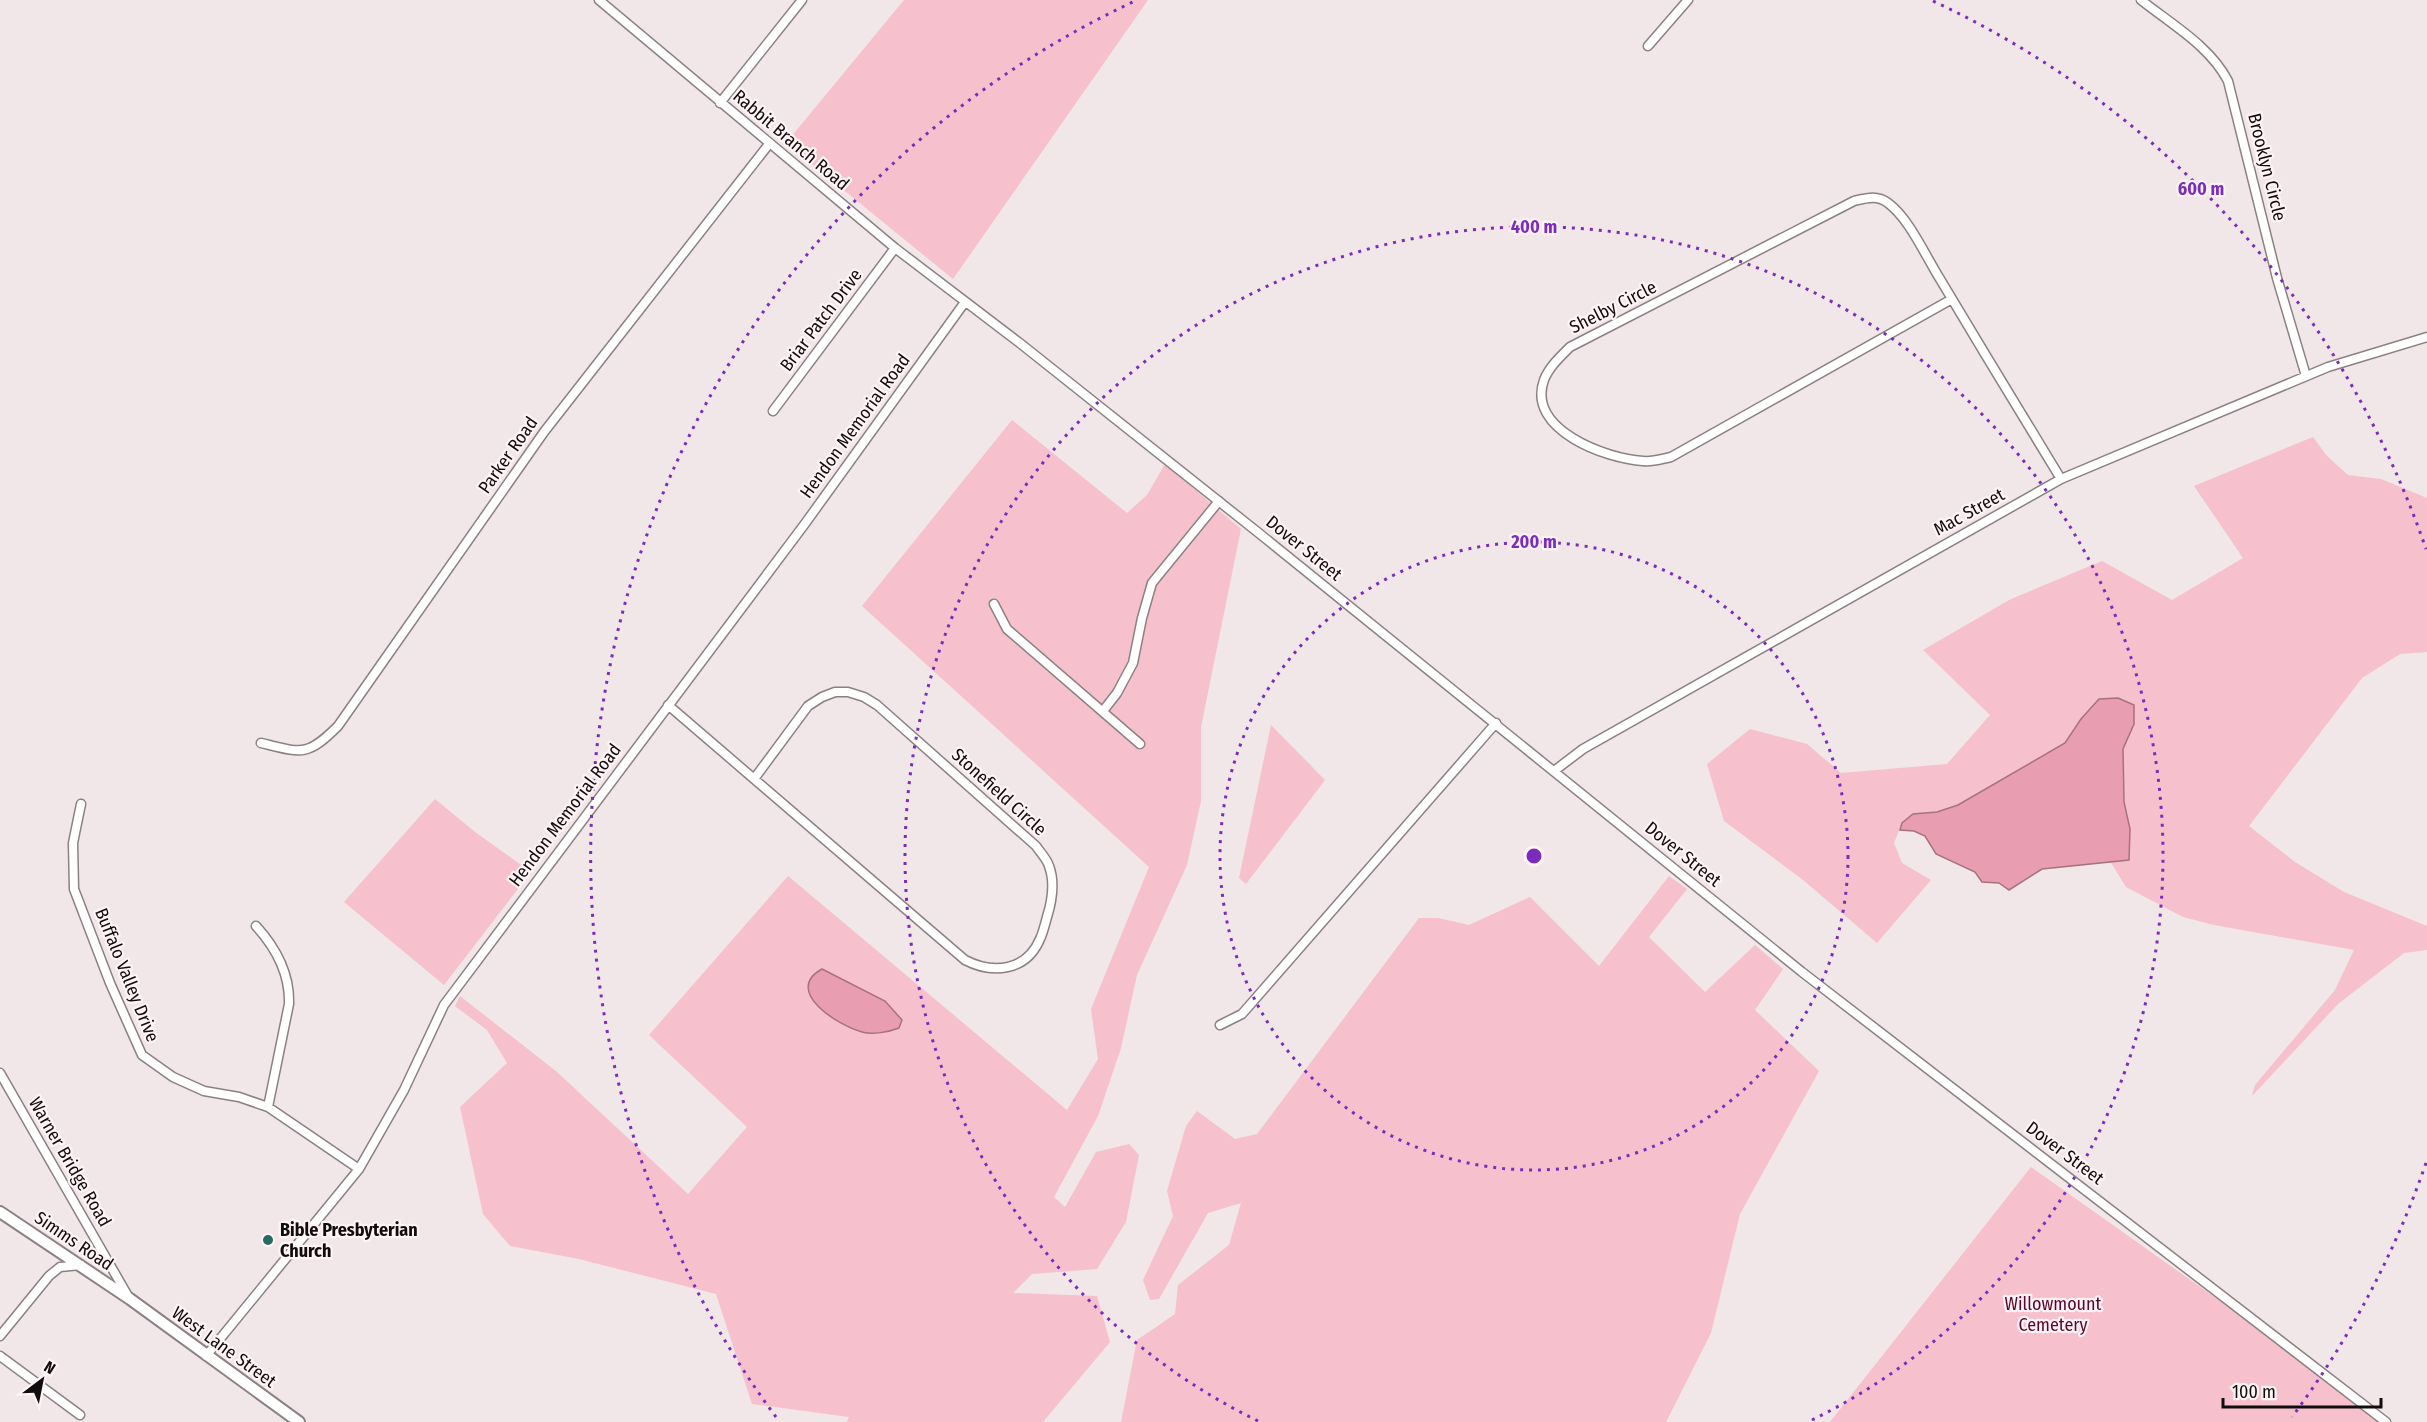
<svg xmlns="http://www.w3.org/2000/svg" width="2427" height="1422" viewBox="0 0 2427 1422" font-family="'Fira Sans Condensed',sans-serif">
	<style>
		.green { fill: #f6c0cc }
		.water { fill: #e89eb0; stroke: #a7727f; stroke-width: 1.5 }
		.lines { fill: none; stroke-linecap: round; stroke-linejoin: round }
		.minor-casing { stroke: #8b8183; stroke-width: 11 }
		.tertiary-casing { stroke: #8b8183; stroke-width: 14 }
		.minor { stroke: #fff; stroke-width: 8 }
		.tertiary { stroke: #fff; stroke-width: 10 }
		.ring { fill: none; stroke: #7b2cbf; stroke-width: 3; stroke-dasharray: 3 6 }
		.poi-dot { fill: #256d64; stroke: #fff3f6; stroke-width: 2 }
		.labels { text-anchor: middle; stroke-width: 4.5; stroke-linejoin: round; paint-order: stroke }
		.street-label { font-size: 18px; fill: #100d0e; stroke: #fff3f6 }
		.poi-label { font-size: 18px; font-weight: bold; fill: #100d0e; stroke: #fff3f6; text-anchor: start }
		.park-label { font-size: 18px; fill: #5d052a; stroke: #fff3f6 }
		.centre { fill: #7b2cbf; stroke: #fff3f6; stroke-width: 3 }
		.ring-label { font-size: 18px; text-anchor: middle; font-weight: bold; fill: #7b2cbf; stroke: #fff3f6; stroke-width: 4.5; stroke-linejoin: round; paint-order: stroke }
	</style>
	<rect width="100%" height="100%" fill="#f1e6e8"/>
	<!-- green -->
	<path class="green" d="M904,0h244l-195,279 -167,-136z
		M1012,420l115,93 20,-18 18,-31 76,65 -40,198v74l-14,64 -50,110 -16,73 -23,68 -44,81 11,10 31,-55 33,-8 10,11 -13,67 -29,47 -65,5 -19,19 84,3 13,46 -67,80h-196l2,-5 -97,-13 -36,-110 -137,-35 -69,-13 -27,-32 -23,-107 47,-44 -20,-33 -32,-24 5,-10 97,76 131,122 59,-67 -98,-92 139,-159 279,234 31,-51 -7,-50 58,-142 -287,-261z
		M2313,437l14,19 21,19 33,4 46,19v154l-27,2 -38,24 -113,148 46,36 49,30 83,34v24l-23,3 -66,51 -86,92 3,-11 80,-95 19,-40 -140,-25 -31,-8 -57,-30 -16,-26 19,-1 1,-31 -6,-27 -1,-53 11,-25 -53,-5 -16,24 -29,18 -78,44 -21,7 -24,2 -11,9 -8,20 8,20 29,17 -54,63 -74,-63 -79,-59 -17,-57 43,-35 57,15 34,29 106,-9 43,-49 -67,-65 88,-51 91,-38 70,39 71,-42 -49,-72z
		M1271,725l54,55 -79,104 -7,-6z
		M435,799l40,33 56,40 -87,113 -100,-83z
		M1669,876l18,13 -38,48 56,55 50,-47 28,24 -28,41 64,61 -79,143 -29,119 -45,89h-545l16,-82 38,-26 3,-29 51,-40 12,-42 -33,10 -49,86 -9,1 -7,-20 30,-64 -6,-25 19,-65 11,-15 38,28 22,-5 162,-216h19l31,7 61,-28 69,69z
		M2031,1167l230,163 116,92h-547z"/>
	<!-- water -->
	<path class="water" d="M2118,698l16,7v19l-11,25 1,53 6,27 -1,31 -87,9 -33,21 -10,-7 -17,-1 -7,-10 -39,-18 -11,-18 -11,-5 -14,-1 2,-7 11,-9 24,-2 21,-7 107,-62 16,-24 18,-20z
		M822,969l63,32 17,19 -3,8c-10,4 -27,7 -37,4 -23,-6 -80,-41 -40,-63z"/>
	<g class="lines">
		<defs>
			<path id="minor" d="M599,0l296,248 126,96 239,190 542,438 584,450
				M2141,0c30,24 69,46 87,81l49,197 29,98
				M1648,46l40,-46
				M720,103l82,-103
				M1952,299l-281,158c-10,2 -18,5 -28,4 -36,-2 -117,-31 -99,-81 5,-13 16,-23 26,-33l284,-146c13,-3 23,-6 34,2 21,15 38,54 52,76 40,67 80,133 121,200
				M773,411l122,-163
				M994,604l13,25 133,115
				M668,705l297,255c27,14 61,12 75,-21 3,-6 5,-15 7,-22 5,-16 8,-35 2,-51 -2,-7 -9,-14 -13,-20l-159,-141 -13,-8 -16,-5h-13l-13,5 -14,9 -54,73
				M1103,711l14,-18 16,-30 9,-45 10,-35 67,-82
				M261,743c41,10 46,14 77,-17l206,-294 225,-288
				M1554,771l29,-22 478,-270 267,-112 99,-30
				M81,804l-8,39 1,46 36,94 32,72 31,22 31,14 35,6 29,10 91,62
				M256,926c20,22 34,48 33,78l-21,103
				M1220,1025l22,-11 254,-291
				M0,1073l129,225
				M0,1336l49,-60 11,-9 21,-2
				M0,1356l80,59
				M206,1356l153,-187 45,-79 40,-85 360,-480 161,-223"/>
			<path id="tertiary" d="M0,1212l130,87 169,123"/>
		</defs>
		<!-- minor casing -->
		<use href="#minor" class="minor-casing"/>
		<!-- tertiary casing -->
		<use href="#tertiary" class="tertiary-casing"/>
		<!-- minor -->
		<use href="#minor" class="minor"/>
		<!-- tertiary -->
		<use href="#tertiary" class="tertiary"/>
	</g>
	<!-- distance rings -->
	<g class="ring">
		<circle cx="1534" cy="856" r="314"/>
		<path d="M1258 1421A629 629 0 1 1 1810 1421"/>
		<path d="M2426 1163A943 943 0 0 1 2292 1417M776 1417A943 943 0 0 1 1135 1M1933 1A943 943 0 0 1 2426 549"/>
	</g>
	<!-- markers -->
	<circle class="poi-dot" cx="268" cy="1240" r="6"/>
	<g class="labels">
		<!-- street labels -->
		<g class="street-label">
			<text transform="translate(791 140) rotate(40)" y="6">Rabbit Branch Road</text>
			<text transform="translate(2267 167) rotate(76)" y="6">Brooklyn Circle</text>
			<text transform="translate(1613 307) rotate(-27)" y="6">Shelby Circle</text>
			<text transform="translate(821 320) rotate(-53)" y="6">Briar Patch Drive</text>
			<text transform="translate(855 426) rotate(-54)" y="6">Hendon Memorial Road</text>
			<text transform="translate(508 455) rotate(-55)" y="6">Parker Road</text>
			<text transform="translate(1969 512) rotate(-29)" y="6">Mac Street</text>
			<text transform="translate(1304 548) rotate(39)" y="6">Dover Street</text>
			<text transform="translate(999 792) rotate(42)" y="6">Stonefield Circle</text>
			<text transform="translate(565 815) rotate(-53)" y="6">Hendon Memorial Road</text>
			<text transform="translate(1683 854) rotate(39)" y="6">Dover Street</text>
			<text transform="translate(127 975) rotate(68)" y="6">Buffalo Valley Drive</text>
			<text transform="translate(2065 1153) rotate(37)" y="6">Dover Street</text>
			<text transform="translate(70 1162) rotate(60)" y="6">Warner Bridge Road</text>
			<text transform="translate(74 1241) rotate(34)" y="6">Simms Road</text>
			<text transform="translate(224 1347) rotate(36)" y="6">West Lane Street</text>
		</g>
		<!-- poi labels -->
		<g class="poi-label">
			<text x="280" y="1236">Bible Presbyterian<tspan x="280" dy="21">Church</tspan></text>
		</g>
		<!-- park labels -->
		<g class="park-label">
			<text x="2053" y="1310">Willowmount<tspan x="2053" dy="21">Cemetery</tspan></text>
		</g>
	</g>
	<circle cx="1534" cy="856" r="9" class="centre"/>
	<g class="ring-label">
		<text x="2201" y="195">600 m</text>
		<text x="1534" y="233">400 m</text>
		<text x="1534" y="548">200 m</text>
	</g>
	<!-- north arrow -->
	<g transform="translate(42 1380) rotate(32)" stroke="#fff3f6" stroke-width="4.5" paint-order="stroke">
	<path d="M0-4.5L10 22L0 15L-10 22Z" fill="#100d0e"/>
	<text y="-9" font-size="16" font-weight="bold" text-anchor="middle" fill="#100d0e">N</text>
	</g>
	<!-- scale -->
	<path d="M2223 1398v9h158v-9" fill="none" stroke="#100d0e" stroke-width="3"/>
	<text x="2232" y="1398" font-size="18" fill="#100d0e" stroke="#fff3f6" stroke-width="4.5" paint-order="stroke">100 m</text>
</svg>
